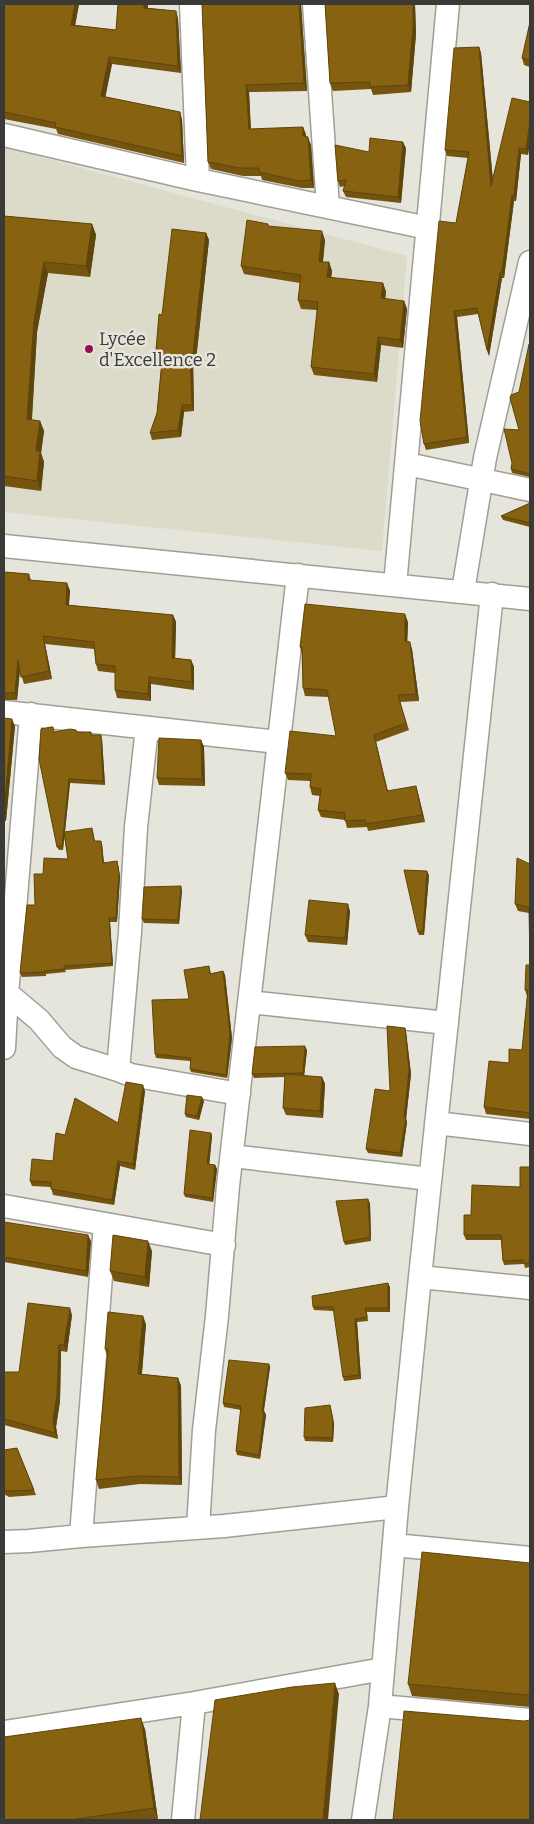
<svg xmlns="http://www.w3.org/2000/svg" width="534" height="1824" viewBox="0 0 534 1824" font-family="Bitter,serif">
	<style>
		.built { fill: #dcdbc9 }
		.lines { fill: none; stroke-linecap: round; stroke-linejoin: round }
		.minor-casing { stroke: #a09f95; stroke-width: 25 }
		.minor { stroke: #fff; stroke-width: 22 }
		.wall { fill: #74540e }
		.shaded-wall { fill: #5e450b }
		.building { fill: #876210; stroke: #5e450b }
		.poi-dot { fill: #990a5c; stroke: #e6e5db; stroke-width: 2 }
		.labels { text-anchor: middle; stroke-width: 5; stroke-linejoin: round; paint-order: stroke }
		.poi-label { font-size: 18px; fill: #3b3a36; stroke: #e6e5db; text-anchor: start }
	</style>
	<rect width="100%" height="100%" fill="#e6e5db"/>
	<!-- built -->
	<path class="built" d="M4,147l403,109 -25,295 -378,-39z"/>
	<g class="lines">
		<defs>
			<path id="minor" d="M191,4l7,176
				M314,4l14,203
				M4,135l194,45 230,48
				M407,464l123,26
				M4,546l526,53
				M395,585l53,-581
				M463,591l22,-133 45,-196
				M4,712l274,30
				M4,992l3,1 32,27 23,27 14,10 42,13 13,5 108,19
				M249,1002l198,21
				M4,1048l3,-55 8,-84 16,-195
				M118,1070l12,-138 6,-105 11,-99
				M436,1123l94,11
				M232,1156l198,23
				M4,1206l220,39
				M420,1277l110,11
				M198,1528l6,-98 13,-114 11,-130 70,-611
				M81,1536l24,-312
				M4,1542l25,-1 52,-5 143,-10 173,-19
				M394,1545l136,13
				M380,1706l150,14
				M4,1732l190,-29 189,-34
				M183,1820l11,-117
				M363,1820l17,-114 17,-199 23,-230 72,-683"/>
		</defs>
		<!-- minor casing -->
		<use href="#minor" class="minor-casing"/>
		<!-- minor -->
		<use href="#minor" class="minor"/>
	</g>
	<!-- wall -->
	<path class="wall" d="M4,4l31,1v-1h44l-4,21 41,5 2,-26h30v4l28,3 2,8 3,54 -69,-9 -7,33 75,15 2,8 2,43 -126,-29 -2,-5 -52,-10z
		M202,4l99,1 6,86 -58,1 2,37 55,5v2l5,9 3,43h-12l-40,-8 -1,-4h-18l-32,-7 -3,-7z
		M325,4h90l1,30 -5,58 -38,3 -2,-6 -38,2 -3,-8z
		M530,22v45l-6,-2 -2,-7z
		M479,47l2,6 12,128 37,-79v39l-2,14 -7,-1 -5,47h-2l-10,77h-2l-13,78 -2,-6 -9,-36 -21,3 12,126 -43,7 -2,-6 32,-221 12,-65 -21,-2 -2,-6z
		M406,148l-5,55 -55,-6 -3,-6 2,-5 -5,1 -2,-6 31,-29z
		M4,216l88,8 4,11 -6,42 -42,-4 -11,59 -5,88 8,1 4,10 -3,22 3,9 -3,29 -37,-5z
		M269,226l56,14 -2,22h6l3,9 -1,7 52,5 3,9 -1,7 19,2 3,8 -4,39 -22,-3 -4,37 -63,-7 -3,-8 6,-57 -16,-1 -3,-9 2,-17 -56,-9 -3,-8z
		M206,233l3,7 -13,120h-3l1,51 -10,1 -3,25 -29,3 -2,-7 7,-20 5,-56h-4l-2,-7 6,-35z
		M530,344v133l-18,-4 -1,-4 8,-39v-38z
		M530,503v24l-27,-7 -2,-4z
		M4,572l25,2 2,6 36,3 3,8 -1,14 104,10 3,7 -1,36 16,2 3,7v23l-43,-6v17l-34,-3 -2,-8v-17l-17,-2 -2,-7 -2,-15 -49,-5 7,35 -28,5 -4,-13 -3,29h-13z
		M408,622l-1,20 5,7 7,52 -19,1 9,28 -33,12 12,49 28,-5 2,7 7,29 -57,9 -1,-4 -20,1 -2,-8 -24,-3 -3,-7 2,-14 -8,-1 -2,-8v-6l-22,-1 -3,-7 51,-37 -7,-39 -24,-1 -2,-8 -1,-34 -2,-7z
		M4,718l11,8 -9,95h-2z
		M55,732h36l1,3 10,4 3,46 -35,-2 -5,49 28,-1 2,10 7,3 2,18 14,3 2,12 -3,45h-7l3,44 -48,4 1,2 -20,2v2l-24,1 -2,-4 15,-68 8,-31 25,-15 -4,-23 -1,14h-4l-2,-3z
		M201,740l3,7 1,39 -46,-1 -2,-7z
		M530,864v255l-44,-5 -2,-7 25,-44 13,-13 5,-54 -2,-6 5,-25 -1,-52 -11,-2 -3,-7z
		M429,875l-5,60h-5l-1,-3z
		M182,890l-3,34 -35,-1 -2,-4z
		M350,911l-3,34 -39,-3 -3,-7z
		M209,966l2,8 12,-3 2,4 7,63 -5,40 -36,-6 -1,-3v-8l-34,-3 -1,-4 34,-55z
		M405,1028l1,4 5,42 -5,45 1,3 -5,35 -34,-4 -2,-4 24,-58z
		M307,1050l-3,26 18,1 3,7 -2,34 -37,-3 -3,-7 2,-31 -31,1 -2,-4z
		M145,1091l-10,79 -15,-4 -6,39 -61,-10 -2,-8 -19,-1 -2,-5 23,-20 12,-26 53,-12z
		M204,1101l-5,19 -13,-3 -1,-3z
		M211,1133l1,3 -3,28 6,1 2,4 -4,33 -28,-5 -1,-3z
		M530,1167v100l-5,1 -1,-4 -20,1 -1,-4 -2,-21h-35l-2,-5 7,-20 49,-28z
		M370,1203l1,38 -26,4 -1,-3z
		M4,1222l87,19 -3,36 -84,-15z
		M152,1251l-3,36 -35,-6 -4,-10z
		M390,1287v25h-23l1,9 -11,1 4,57 -17,2 -1,-4 -9,-66 -20,-1 -1,-3z
		M72,1315l-5,37 -6,-1 -1,50 -4,26 2,12 -54,-14v-53h15z
		M146,1324l-4,50 36,4 3,8 1,99 -42,-1 -41,5 -3,-9 11,-124 -2,-7z
		M269,1364l1,3 -6,44 2,4 -6,44 -23,-4 -1,-4 5,-41 -17,-3 -1,-4z
		M330,1405l4,19 -1,18 -28,-1 -1,-4z
		M17,1448l19,47 -27,2 -5,-3v-44z
		M530,1563v144l-118,-11 -4,-12z
		M145,1729l13,91h-154z"/>
	<!-- shaded-wall -->
	<path class="shaded-wall" d="M75,4h4l-5,28 -3,-7z
		M144,4h4l-2,11 -2,-7z
		M299,4h2l6,87 -3,-8z
		M413,4h2l1,30 -5,58 -3,-7z
		M176,11l2,8 3,54 -3,-7z
		M479,47l2,6 13,139 -3,-6z
		M109,57l3,7 -8,40 -3,-8z
		M246,85l3,7 2,45 -2,-8z
		M180,112l2,8 2,43 -2,-7z
		M530,121v20l-2,14 -2,-6z
		M303,127l3,7v9l-3,-7z
		M308,137l3,8 3,43 -3,-8z
		M403,142l3,6 -5,55 -3,-6z
		M519,148l2,6 -5,47 -2,-6z
		M512,195l2,6 -10,77 -2,-6z
		M92,224l4,11 -6,42 -4,-11z
		M322,231l3,9 -3,30 -3,-8z
		M206,233l3,7 -13,120 -3,-6z
		M44,262l4,11 -11,59 -6,98 -4,-11 7,-98z
		M329,262l3,9 -2,15 -3,-9z
		M500,272l2,6 -13,78 -2,-6z
		M383,283l3,9 -2,15 -3,-9z
		M404,301l3,8 -4,39 -3,-8z
		M454,311l3,6 12,126 -2,-6z
		M378,337l3,8 -4,37 -3,-8z
		M190,353l3,7 1,51 -2,-6z
		M182,405l2,7 -3,25 -3,-7z
		M40,421l4,10 -3,22 3,9 -3,29 -4,-10 -1,-30z
		M67,583l3,8 -2,21 -2,-7z
		M405,614l3,8 -1,27 -2,-8z
		M173,615l3,7 -1,43 -3,-7z
		M43,636l2,8 7,35 -3,-8z
		M410,642l2,7 7,52 -3,-7z
		M18,660l2,7 -3,33 -2,-7z
		M191,660l3,7v23l-2,-8z
		M149,677l2,7v17l-3,-7z
		M12,719l3,7 -9,95 -2,-7z
		M101,735l1,4 3,46 -2,-4z
		M374,735l2,7 13,56 -2,-7z
		M201,740l3,7 1,39 -3,-7z
		M69,779l1,4 -7,67 -1,-4z
		M416,786l2,7 7,29 -3,-7z
		M101,841l1,3 2,22 -1,-3z
		M117,861l1,4 2,12 -3,45 -1,-4z
		M427,871l2,4 -5,60 -1,-4z
		M181,886l1,4 -3,34 -1,-4z
		M348,904l2,7 -3,34 -2,-7z
		M109,918l1,4 3,44 -1,-3z
		M223,971l2,4 7,63 -5,40 -1,-3z
		M405,1028l1,4 5,42 -5,45 1,3 -5,35 -2,-4 4,-35z
		M305,1046l2,4 -3,27 -1,-4z
		M322,1077l3,7 -2,34 -3,-7z
		M143,1085l2,6 -10,79 -2,-6z
		M202,1097l2,4 -5,19 -2,-4z
		M211,1133l1,3 -3,32 -2,-4z
		M118,1161l2,5 -6,39 -2,-5z
		M215,1165l2,4 -4,33 -1,-4z
		M368,1199l2,4 1,38 -1,-4z
		M88,1235l3,6 -3,36 -2,-6z
		M148,1241l4,10 -3,36 -4,-10z
		M388,1283l2,4v25l-2,-4z
		M70,1308l2,7 -5,37 -3,-7z
		M143,1316l3,8 -5,58 -3,-8z
		M355,1319l2,3 4,57 -2,-4z
		M59,1345l2,6 -1,50 -4,26 2,12 -3,-6 -2,-13z
		M269,1364l1,3 -7,48 -1,-4z
		M178,1378l3,8 1,99 -3,-8z
		M330,1405l4,19 -1,18 -1,-4z
		M264,1411l2,4 -6,44 -1,-4z
		M335,1683l4,11 -11,126h-5z
		M141,1718l4,11 13,91 -4,-12z"/>
	<!-- building -->
	<path class="building" d="M4,4h19l12,1v-1h40l-4,21 45,5 2,-26h26v4l32,3 2,55 -69,-9 -8,39 79,16 2,44 -127,-29 1,-4 -52,-11z
		M202,4h97l5,79 -58,2 3,44 54,-2v9l5,1 3,43 -12,1 -40,-9v-4h-19l-32,-6z
		M325,4h88v23l-5,58 -38,2v-5l-40,1z
		M530,22v38l-8,-2z
		M479,47l12,139 21,-88 18,4v19l-4,28 -7,-1 -5,47h-2l-10,77h-2l-13,78 -10,-42 -23,3 13,126 -43,7 -4,-23 19,-200 17,2 13,-71 -24,-2 9,-102z
		M370,138l33,4 -5,55 -55,-6 3,-11 -8,1 -3,-36 34,7z
		M4,216l88,8 -6,42 -42,-4 -10,59 -7,98 13,2 -4,30h4l-3,30 -33,-5z
		M247,220l21,4v2l54,5 -3,31h10l-2,15 56,6 -2,15 23,3 -4,39 -22,-3 -4,37 -63,-7 7,-65 -20,-2 3,-25 -60,-9z
		M172,229l34,4 -13,121 -3,-1 2,52h-10l-4,25 -28,3 7,-20 6,-62 -7,-1 3,-36 3,1z
		M529,344h1v130l-19,-5 1,-6 -8,-34 15,1 -9,-32 1,-3 8,-3z
		M530,503v20l-29,-7z
		M4,572l25,2 -1,6 39,3 -1,22 107,10 -1,43 19,2 1,22 -43,-5 -1,17 -33,-4v-24l-19,-2 -2,-22 -51,-6 6,35 -28,6 -3,-17 -3,33h-11z
		M305,604l100,10v27l5,1 6,52 -18,1 8,28 -32,12 13,56 29,-5 6,29 -56,9 -1,-4 -20,1v-8l-27,-3 3,-21 -11,-2 1,-13 -26,-1 5,-42 46,5 -9,-46 -24,-2 -1,-41h-2z
		M4,718l8,1 -8,94z
		M51,727h2l1,5 16,-3 6,1 1,2h14v3h10l2,46 -34,-2 -7,67 -5,1 -18,-88 2,-30z
		M159,738l42,2 1,39 -45,-1z
		M92,828l2,13h7l2,22 14,-2 2,12 -3,45h-7l3,45 -48,3v3l-20,2v1l-24,1 7,-68h8l-1,-31h9l1,-16 24,1 -4,-27z
		M517,858l13,6v249l-46,-6 5,-46 20,2v-14l13,1 6,-60h-3l1,-25h4l-1,-58 -14,-3z
		M404,870l23,1 -4,60 -5,1z
		M181,886l-3,34 -36,-1 2,-32z
		M309,900l39,4 -3,34 -40,-3z
		M209,966l1,8 13,-3 7,63 -4,41 -36,-6 1,-11 -36,-4 -3,-54 37,-1 -5,-29z
		M387,1026l18,2 4,42 -5,48h2l-6,35 -34,-4 9,-60 15,2z
		M305,1046l-2,27 -51,1 3,-27z
		M285,1074l37,3 -2,34 -37,-3z
		M126,1082l17,3 -10,79 -15,-3 -6,39 -61,-11v-7l-21,-1 2,-22 21,2 3,-28 9,2 10,-37 43,25z
		M187,1095l15,2 -5,19 -12,-2z
		M190,1130l21,3 -4,31 8,1 -3,33 -28,-4z
		M520,1167h10v96h-6l-1,-3 -20,1 -2,-26h-37v-20h7l1,-30 48,2z
		M368,1199l2,38 -26,5 -8,-41z
		M4,1222l84,13 -2,36 -82,-14z
		M113,1235l35,6 -3,36 -35,-6z
		M388,1283v25h-23l2,9 -12,2 4,56 -16,2 -10,-70h-20l-1,-11z
		M28,1303l42,5 -6,37h-5l-2,49 -4,26 2,13 -51,-14v-47h15z
		M108,1312l35,4 -5,58 40,4 1,99 -42,-1 -41,4 12,-130 -3,-1z
		M229,1360l40,4 -7,47h2l-5,44 -23,-4 5,-45 -18,-3z
		M330,1405l3,15 -1,18 -28,-1 1,-29z
		M17,1448l17,42 -27,1 -3,-2v-39z
		M422,1552l108,11v133l-3,-1 -119,-11z
		M335,1683l-12,137h-123l15,-120 77,-13z
		M404,1711l120,10 6,-1v100h-137z
		M141,1718l13,90 -85,12h-65v-83z"/>
	<!-- markers -->
	<circle class="poi-dot" cx="89" cy="349" r="5"/>
	<g class="labels">
		<!-- poi labels -->
		<g class="poi-label">
			<text x="99" y="345">Lycée<tspan x="99" dy="21">d'Excellence 2</tspan></text>
		</g>
	</g>
	<!-- border -->
	<rect width="534" height="1824" fill="none" stroke="#3b3a36" stroke-width="10"/>
</svg>
